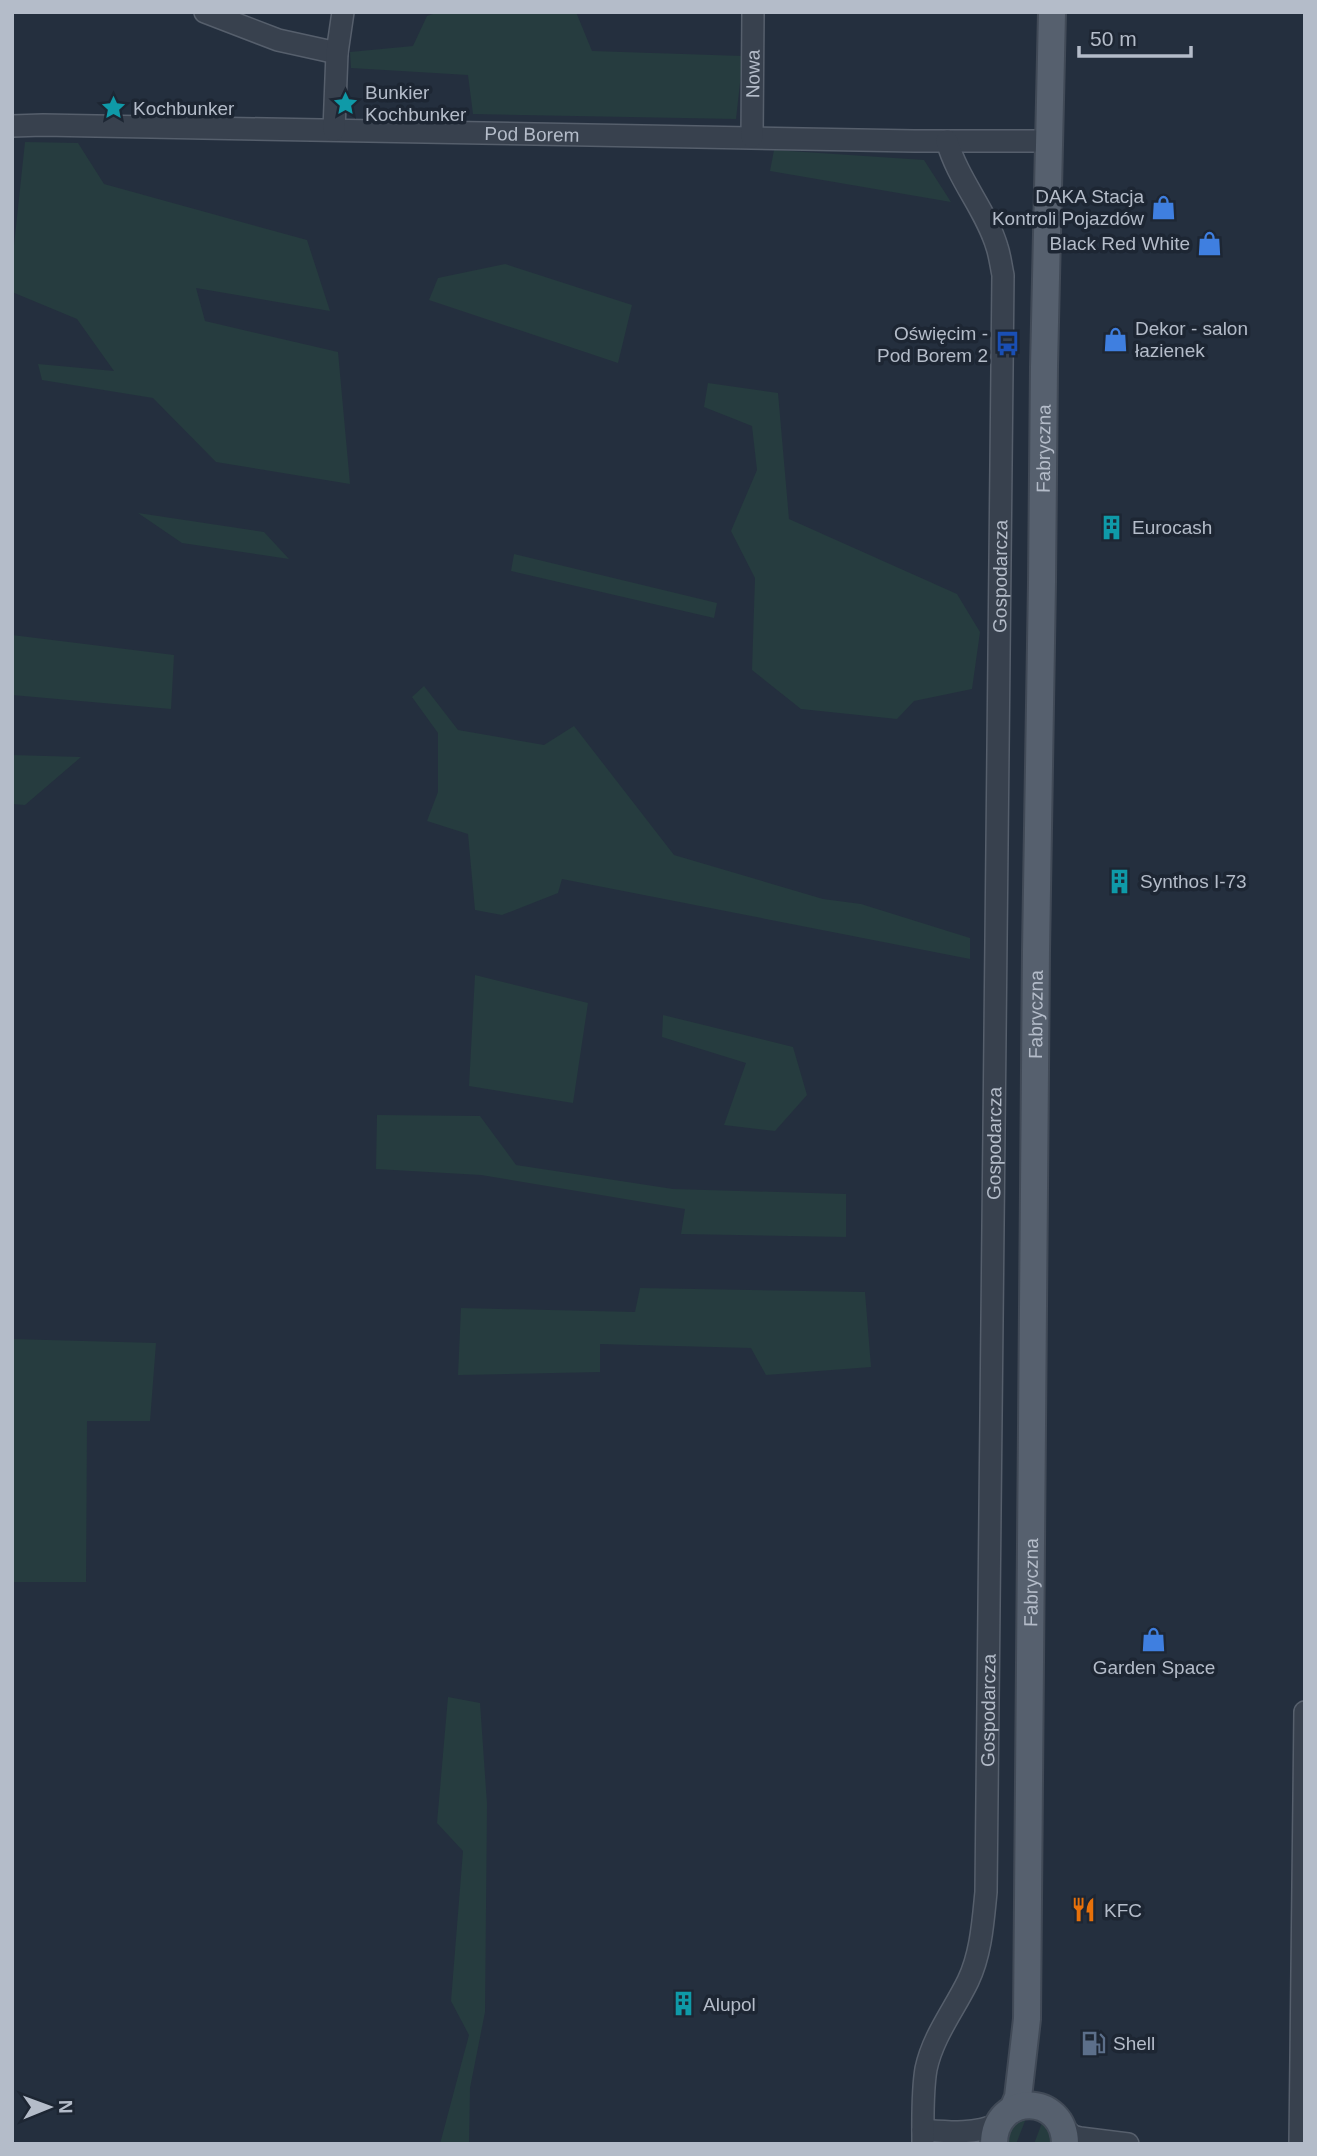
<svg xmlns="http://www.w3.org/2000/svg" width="1317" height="2156" viewBox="0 0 1317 2156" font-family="Arial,sans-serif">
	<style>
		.green { fill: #263c3f }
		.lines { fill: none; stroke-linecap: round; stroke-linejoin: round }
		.minor-casing { stroke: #565f6c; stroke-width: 24 }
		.major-casing { stroke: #414a57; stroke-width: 30 }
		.minor { stroke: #38414e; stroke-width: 21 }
		.major { stroke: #56606e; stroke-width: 26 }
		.labels { text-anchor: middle; stroke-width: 7; stroke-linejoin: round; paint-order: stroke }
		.street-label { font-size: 19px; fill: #b4bcc9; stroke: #1d2633 }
		.poi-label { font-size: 19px; fill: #b4bcc9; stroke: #1d2633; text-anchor: start }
	</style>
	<rect width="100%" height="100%" fill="#242f3e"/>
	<!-- green -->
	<path class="green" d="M439,12h137l16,39 151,5 -7,63 -263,-5 -5,-39 -117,-7 -1,-16 63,-6 14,-30z
		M25,142l53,1 26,41 203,56 23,71 -134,-23 9,33 133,31 12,132 -134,-22 -63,-64 -111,-18 -4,-16 76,7 -37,-52 -65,-27v-28z
		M774,150l150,10 27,42 -181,-31z
		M505,264l127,41 -14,58 -189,-63 9,-22z
		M708,383l70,10 11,126 168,75 23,38 -8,57 -58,12 -17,18 -96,-10 -49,-39 3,-92 -24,-47 26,-61 -5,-44 -48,-19z
		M138,513l126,19 25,27 -107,-16z
		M514,554l203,49 -3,15 -203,-47z
		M12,635l162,20 -3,54 -159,-14z
		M424,686l34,44 86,15 30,-19 100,129 149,44 38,5 109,34v21l-408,-80 -4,14 -56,22 -27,-5 -7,-76 -41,-13 11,-29v-59l-26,-36z
		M12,755l69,2 -56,48 -13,-1z
		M475,975l113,28 -15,100 -104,-17z
		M663,1015l130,32 14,48 -32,36 -51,-6 22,-62 -84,-26z
		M377,1115l103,1 36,49 157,24 173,5v43l-165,-3 4,-25 -204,-34 -105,-6z
		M640,1288l225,4 6,75 -105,8 -15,-27 -151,-4v28l-142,3 3,-67 174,4z
		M12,1339l144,4 -6,78h-63l-1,161h-74z
		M448,1697l32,6 7,101 -2,208 -15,76 -1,56h-29l29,-109 -18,-34 12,-150 -26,-28z
		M1027,2116l-11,28h-11l7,-21z
		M1043,2120l6,6 5,18h-20z"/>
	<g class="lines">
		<defs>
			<g id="minor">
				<path d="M205,12l73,28 59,13"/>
				<path id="s1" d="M12,126l31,-1 871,16h136"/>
				<path d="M334,130l3,-77 6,-41"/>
				<path id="s2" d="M752,137l1,-125"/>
				<path d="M1063,2128l10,8 7,2 48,6"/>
				<path d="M923,2130c25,2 51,5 75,-6"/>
				<path id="s3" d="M923,2144c0,-25 -1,-51 3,-75 7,-33 28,-59 42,-88 13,-27 15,-59 18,-89l17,-1617c-2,-9 -3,-19 -6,-28 -11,-37 -39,-67 -50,-106"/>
				<path d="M1300,2144l5,-432"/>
			</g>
			<g id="major">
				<path id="s4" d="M1013,2109l5,-12 9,-78 9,-1068 6,-369 2,-215 8,-355"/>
				<path d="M994,2144c0,-52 71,-51 71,0"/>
			</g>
		</defs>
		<!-- minor casing -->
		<use href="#minor" class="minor-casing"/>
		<!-- major casing -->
		<use href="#major" class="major-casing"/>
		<!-- minor -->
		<use href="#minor" class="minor"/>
		<!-- major -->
		<use href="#major" class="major"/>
	</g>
	<!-- icons -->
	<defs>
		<symbol id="sight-bare" viewBox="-9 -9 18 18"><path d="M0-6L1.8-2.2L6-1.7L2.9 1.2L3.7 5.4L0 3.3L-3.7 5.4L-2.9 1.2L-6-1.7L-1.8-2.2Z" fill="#0f9aa8" stroke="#1d2633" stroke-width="2.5" paint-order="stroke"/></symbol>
		<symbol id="shop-bare" viewBox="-9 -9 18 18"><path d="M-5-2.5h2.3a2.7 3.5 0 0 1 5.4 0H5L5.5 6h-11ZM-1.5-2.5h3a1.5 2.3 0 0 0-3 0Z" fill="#3f7fe0" stroke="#1d2633" stroke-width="2.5" paint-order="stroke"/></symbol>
		<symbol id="bus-bare" viewBox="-9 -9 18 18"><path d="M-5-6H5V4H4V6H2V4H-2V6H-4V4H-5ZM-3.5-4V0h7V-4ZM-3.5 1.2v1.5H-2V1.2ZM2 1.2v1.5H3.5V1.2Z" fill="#1a4fb4" stroke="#1d2633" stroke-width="2.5" paint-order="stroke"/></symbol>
		<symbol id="building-bare" viewBox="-9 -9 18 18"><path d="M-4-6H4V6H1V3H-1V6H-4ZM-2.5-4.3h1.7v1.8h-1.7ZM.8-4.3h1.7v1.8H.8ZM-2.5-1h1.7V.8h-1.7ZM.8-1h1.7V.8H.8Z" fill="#0f9aa8" stroke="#1d2633" stroke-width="2.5" paint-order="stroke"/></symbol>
		<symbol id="restaurant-bare" viewBox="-9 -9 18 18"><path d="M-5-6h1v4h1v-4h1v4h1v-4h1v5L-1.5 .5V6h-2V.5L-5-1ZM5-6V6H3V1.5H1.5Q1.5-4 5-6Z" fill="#e8710a" stroke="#1d2633" stroke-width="2.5" paint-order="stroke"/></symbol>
		<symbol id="fuel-bare" viewBox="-9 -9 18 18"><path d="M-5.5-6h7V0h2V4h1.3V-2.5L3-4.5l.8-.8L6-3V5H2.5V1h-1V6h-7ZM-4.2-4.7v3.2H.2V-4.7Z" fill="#5c6f8a" stroke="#1d2633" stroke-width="2.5" paint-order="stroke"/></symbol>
	</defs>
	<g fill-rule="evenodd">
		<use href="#sight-bare" x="328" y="86" width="35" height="35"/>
		<use href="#sight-bare" x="96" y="90" width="35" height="35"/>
		<use href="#shop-bare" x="1146" y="190" width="35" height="35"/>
		<use href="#shop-bare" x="1192" y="226" width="35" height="35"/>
		<use href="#shop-bare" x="1098" y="322" width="35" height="35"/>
		<use href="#bus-bare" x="990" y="326" width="35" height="35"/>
		<use href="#building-bare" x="1094" y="510" width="35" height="35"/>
		<use href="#building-bare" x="1102" y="864" width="35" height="35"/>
		<use href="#shop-bare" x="1136" y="1622" width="35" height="35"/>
		<use href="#restaurant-bare" x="1066" y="1892" width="35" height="35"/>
		<use href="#building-bare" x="666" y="1986" width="35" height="35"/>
		<use href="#fuel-bare" x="1076" y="2026" width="35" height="35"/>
	</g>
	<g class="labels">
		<!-- street labels -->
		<g class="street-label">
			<text dy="7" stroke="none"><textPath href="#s2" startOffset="63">Nowa</textPath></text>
			<text dy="7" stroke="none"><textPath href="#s1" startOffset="520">Pod Borem</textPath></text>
			<text dy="7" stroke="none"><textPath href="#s4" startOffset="1662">Fabryczna</textPath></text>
			<text dy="7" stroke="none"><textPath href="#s3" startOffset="1580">Gospodarcza</textPath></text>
			<text dy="7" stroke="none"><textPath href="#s4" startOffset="1096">Fabryczna</textPath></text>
			<text dy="7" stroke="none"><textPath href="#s3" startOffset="1013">Gospodarcza</textPath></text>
			<text dy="7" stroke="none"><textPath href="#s4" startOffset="528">Fabryczna</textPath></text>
			<text dy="7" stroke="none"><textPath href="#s3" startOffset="446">Gospodarcza</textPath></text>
		</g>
		<!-- poi labels -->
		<g class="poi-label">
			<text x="365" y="99">Bunkier<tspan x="365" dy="22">Kochbunker</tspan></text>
			<text x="133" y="115">Kochbunker</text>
			<text x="1144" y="203" text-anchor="end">DAKA Stacja<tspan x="1144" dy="22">Kontroli Pojazdów</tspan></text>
			<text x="1190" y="250" text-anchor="end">Black Red White</text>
			<text x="1135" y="335">Dekor - salon<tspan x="1135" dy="22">łazienek</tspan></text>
			<text x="988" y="340" text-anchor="end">Oświęcim -<tspan x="988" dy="22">Pod Borem 2</tspan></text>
			<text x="1132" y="534">Eurocash</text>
			<text x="1140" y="888">Synthos I-73</text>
			<text x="1154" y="1674" text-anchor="middle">Garden Space</text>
			<text x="1104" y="1917">KFC</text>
			<text x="703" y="2011">Alupol</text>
			<text x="1113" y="2050">Shell</text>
		</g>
	</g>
	<!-- border -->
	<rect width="1317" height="2156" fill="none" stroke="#b4bcc9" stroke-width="28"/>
	<!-- north arrow -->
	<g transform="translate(49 2107) rotate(89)" stroke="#1d2633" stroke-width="5" paint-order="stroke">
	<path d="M0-5L12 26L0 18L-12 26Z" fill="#b4bcc9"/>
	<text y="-10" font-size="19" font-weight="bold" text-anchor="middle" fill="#b4bcc9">N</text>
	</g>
	<!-- scale -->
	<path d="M1079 46v10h112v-10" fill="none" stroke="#b4bcc9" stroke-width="3.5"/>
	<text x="1090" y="46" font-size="21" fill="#b4bcc9" stroke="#1d2633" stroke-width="5" paint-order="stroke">50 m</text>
</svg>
